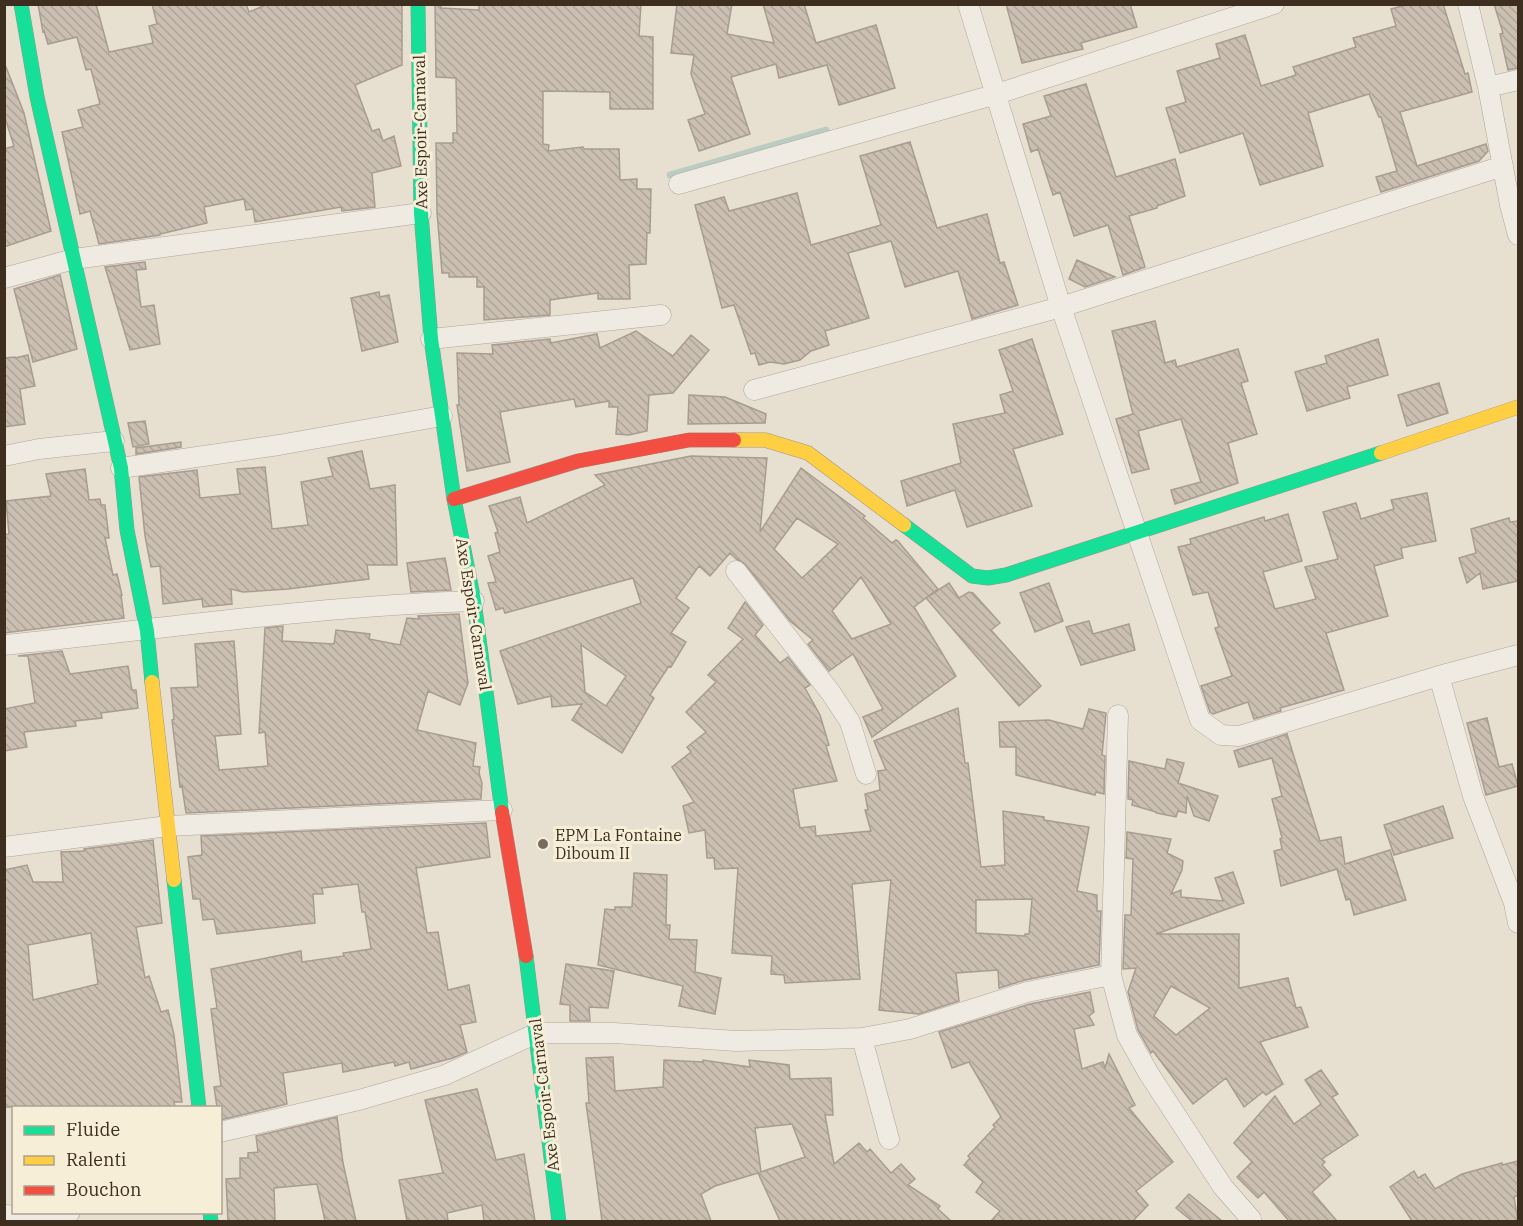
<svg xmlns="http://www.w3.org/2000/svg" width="1523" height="1226" viewBox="0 0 1523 1226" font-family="'IBM Plex Serif',serif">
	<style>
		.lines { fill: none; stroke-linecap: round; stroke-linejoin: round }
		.stream { stroke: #bcccc2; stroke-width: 7 }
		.building { fill: url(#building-back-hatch); stroke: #a89c90; stroke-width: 1.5; fill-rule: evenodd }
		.street-casing { stroke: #ada599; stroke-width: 21 }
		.fast-casing { stroke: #9c958a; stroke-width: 15 }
		.slow-casing { stroke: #9c958a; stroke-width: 15 }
		.jam-casing { stroke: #9c958a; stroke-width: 15 }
		.street { stroke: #efebe3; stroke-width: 20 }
		.fast { stroke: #16e098; stroke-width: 14 }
		.slow { stroke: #ffcf43; stroke-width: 14 }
		.jam { stroke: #f24e42; stroke-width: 14 }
		.poi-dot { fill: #786c5e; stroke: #f7eed8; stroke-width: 2 }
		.labels { text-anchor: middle; stroke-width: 6; stroke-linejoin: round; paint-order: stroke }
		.street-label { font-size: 16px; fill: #3d2e20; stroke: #f7eed8 }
		.poi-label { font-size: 16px; fill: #3d2e20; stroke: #f7eed8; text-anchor: start }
	</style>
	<defs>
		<pattern id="building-back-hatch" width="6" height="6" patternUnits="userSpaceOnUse" patternTransform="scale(1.5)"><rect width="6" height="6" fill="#cbbfb2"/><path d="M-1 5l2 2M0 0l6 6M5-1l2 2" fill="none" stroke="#afa499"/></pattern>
	</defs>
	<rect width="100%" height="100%" fill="#e7e0d1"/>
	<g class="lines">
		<!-- stream -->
		<path class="stream" d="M670,175l156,-45"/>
	</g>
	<!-- building -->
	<path class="building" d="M38,4h58l13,48 44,-9 -4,-17 8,-2 -5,-20h94l3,8 19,-8h134v61l-47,20 17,46 7,-2 4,12 11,-5 7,30 -29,7 3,34 -33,4 -1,-4 -86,15 -2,-13 -7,1 -2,-11 -40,8 3,16 -47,11v1l-61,9 -9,-33 -10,3 -18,-82 21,-5 -5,-17 22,-6 -9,-35 -5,1 -9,-33 -29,7 -4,-13 -1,1z
		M435,4h6v4l38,2v-6h162l-2,32 14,1v72h-43v-17l-67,-1v53l6,1 -1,6 35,-4 1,2h35l1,31 17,-1v10h14l-1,44h-3l-1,31 -17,1 1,34h-32v-6l-48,7v15l-66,5v-33h-7v-10h-28v-4h-7l-5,-61 -1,-69h17v-10h4l-1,-55 -20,-1z
		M677,4h55l-5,30 47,9 -11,-39h41l12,39 60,-18 19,63 -56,17 -12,-40 -48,13 -3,-14 -45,13 19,57 -51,17 -11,-31 17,-6 -14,-40 3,-19 -23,-2z
		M1006,4h124l7,23 -56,16 2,6 -61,14z
		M1409,4h34l22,70 3,-1 4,19 -72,20 17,54 69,-22 2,7 -9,10 -98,31 -5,-15 21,-6 -16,-54h-2l-10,-23 -61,19 15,53 -63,19 -17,-52 -63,20 -14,-45 20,-6 -9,-31 43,-13 -4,-14 29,-9 16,51 35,-11 -3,-8 63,-20 -3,-9 43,-12 -5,-17z
		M1494,4h24v64l-10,2 -8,-36 3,-1z
		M4,67h2l18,46 27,118 -47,16v-98l10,-3 -10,-31z
		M1086,84l30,93 59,-18 10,37 -28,10v2l-28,8 16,51 -22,8 -15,-50 -34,11 -14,-44 -7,3 -15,-46 -7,3 -8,-28 28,-8 -7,-20z
		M910,142l27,86 50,-14 13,49 4,-1 14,43 -46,14 -14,-48 -53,16 -14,-46 -43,12 21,65 -44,13 4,14 -18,6 -11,9 -16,4 -14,-2 -11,3 -4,-12 -4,1 -17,-49 -12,3 -27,-103 29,-8 5,14 68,-18 14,52 70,-20 -21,-69z
		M1077,260l38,17 -30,10 -16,-8z
		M145,262l1,7 -10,1 5,37 13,-2 6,39 -30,6 -25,-83z
		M60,275l17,74 -44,13 -19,-73z
		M379,292l1,5 9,-2 9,47 -36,9 -11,-53z
		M1155,321l10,42 10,-3 2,7 61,-18 10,32 -7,2 16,51 -29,9 10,40 -63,21 -4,-14 30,-8 -20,-63 -43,12 11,38 -17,4 -16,-54 17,-5 -21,-83z
		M636,331l37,25 18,-21 18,15 -36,43 -24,2 -2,36 -18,4 -13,-1 2,-27h-9v-6l-33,6 -2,-8 -74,13 10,50 -43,9 -10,-66h2l-2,-52 36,1 -1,-9 58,-6 1,4 46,-9 3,14z
		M1032,339l31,95 -50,15 19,57 -65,21 -12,-37 -48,16 -6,-25 60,-18 -8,-39 52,-11 -5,-18 13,-4 -14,-41z
		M1378,339l10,36 -41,12 3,11 -43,13 -12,-39 32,-9 -2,-7z
		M28,355l7,31 -15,3 5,35 -21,3v-69l11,-1v1z
		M1439,383l9,30 -41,13 -9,-31z
		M689,395l36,2 41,17 -1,9 -77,1z
		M145,421l4,23 -16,3 -5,-24z
		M181,442v5l-45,7v-6z
		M362,451l8,38 25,-4 2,80h-30l2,14 -81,10 -45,3 -12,-3 1,15 -29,3 -1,-8 -39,5 -3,-38 -9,1 -6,-31 -6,-59 58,-7 3,28 40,-4 -3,-25 28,-2 7,62 36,-4 -7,-43 32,-6 -5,-18z
		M691,456l76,2 -7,74 41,-64 64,48 -2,2 29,25 4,-3 2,1 40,48 -24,18 42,69 -84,61 -9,-20 20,-8 -30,-55 -24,17 -21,-27 5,-4 -23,-19 -45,-57 -9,-5 -6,-6 -20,23 -11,-10 -23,32 13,10 -18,25 15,9 -15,25 -2,-1 -19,29 4,3 -32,55 -50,-33 10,-16 -30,3 -1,-11 -33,8 -18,-53 141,-48 -8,-25 -128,35 -2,-5 -7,2 -8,-27 8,-1 -8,-26 12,-4 -5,-19 3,-1 -9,-26 31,-9 7,26 78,-38 -10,-10zM797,518l41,26 -36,34 -28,-29zM861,577l30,47 -39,15 -20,-28zM581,645l45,31 -20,30 -21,-14z
		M85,469l4,31 11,-1 1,6h4l4,33h-4l8,37 4,-1 5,21h-1l3,23 -120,15v-98l5,-1 -3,-33 45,-5 -5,-22z
		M1427,493l9,48 -35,7 2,10 -29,8 14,50 -62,17 18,57 -64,18 1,3 -27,8 -6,-17 -35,12 -3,-2 -9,-26 31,-10 -17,-48 4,-1 -11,-35 -15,3 -15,-48 13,-3 -1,-5 74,-22 1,4 23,-7 14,47 -39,11 12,37 41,-10 -11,-32 33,-8 -15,-47 33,-9 5,16 33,-10 -3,-9z
		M1509,518l1,4 8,-1v60l-35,8 -3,-16 -13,10 -8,-25 17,-5 -5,-24z
		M445,558l6,32 -40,2 -4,-29z
		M949,583l10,15 10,-6 4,1 27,30 -9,7 50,56 -22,20 -93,-108z
		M1049,583l14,38 -28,11 -15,-39z
		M745,602l18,23 -8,10 25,28 8,-6 22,28 -5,3 15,27 9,30 -3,1 11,35 -44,8 7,39 15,-2 1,10 55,-5 -6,-21h3l-3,-16 15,-4 -2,-19 8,-1 -12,-29 84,-33 7,55h3l13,104 24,-2 -2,-54 41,6v3l45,7 -12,64 20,4v16h4l-2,54 -74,15 -26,8 -1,-18 -42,3 3,28 -40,13 -40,-4 12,-130 -39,4 8,95 -75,4 -1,-8 -13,-1 1,-18 -40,-3 6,-85 -23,1 -1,-11h-7l-2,-28 -16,3 -6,-27 11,-4 -22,-35 19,-15 -4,-5 19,-15 -20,-20 30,-30 -8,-7 35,-36 -15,-11zM1032,899l-3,35h-4v2l-49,-3v-33z
		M459,614l9,69 -8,22 -32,-14 -11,39 59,13 -3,23 7,1 -1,6 3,10 -1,16 -295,14 -4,-27 -2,1 -8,-67 2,-1 -3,-31 27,-1 -3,-43 39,-3 7,93 -26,2 4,34 49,-4 -3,-34 -6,1 6,-105 18,-2 -1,15 52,3 2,-14 34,4 -1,5 31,6 7,-27 12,1 -1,-3z
		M1089,621l4,13 36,-10 6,26 -54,15 -15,-38z
		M62,651l8,23 58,-8 4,24h4l2,18 -37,5 1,5 -27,3 1,5 -52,6 3,15 -23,4v-42l31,-6 -7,-47h-10z
		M1089,709l17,4 -4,42 3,1 -1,38 -8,-2 -1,3 -79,-20v-28h-16l-1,-25 50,-2 34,9z
		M1487,718l12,49 13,-3 6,22 -32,9 -19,-72z
		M1287,734l33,107 21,-4 4,27 45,-14 16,50 -52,15 -4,-16 -4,1 -9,-31 -56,17 -7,-35 8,-2 -2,-10 2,-1 -10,-39 10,-3 -10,-38 -33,9 -5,-16z
		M1167,759l17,4 -6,20 40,13 -9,25 -15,-5 -7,-20 -1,17 -8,-2 -2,6 -20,-4v-1l-24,-7 1,-5 -5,-1 1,-38 36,8z
		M1443,806l10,32 -59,17 -10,-30z
		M486,823l4,34 -74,11 11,65 11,-1 10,58 21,-5 7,37 -16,3 7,27 -14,6 -42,11 -2,-7 -14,4 -1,-4 -51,10 -1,-9 -59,10 4,31 -67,16v-13h-3l-3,-20 7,-1 -10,-77 6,-1 -6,-39 90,-18 1,11 42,-6 -1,-3 28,-4 -6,-37h-3l-4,-28 -36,4 1,6h-10l2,29 -98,11 -3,-15 -11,1 -3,-21h-7l-5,-42 14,-2 -1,-19z
		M1127,832l44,7 -4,14 16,8 -1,9 -11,24 10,-4v7l42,4 -8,-23 18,-6 11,31 -88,31h83v54l49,-10 8,30 5,-1 7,20 -48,15 23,42 -17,11 -3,-3 -19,15 -18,-29 -33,26 -40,-53 -2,2 -13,-23 -10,-38 8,-24 -13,1 2,-54h6l2,-56 -7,-1zM1171,986l39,22 -34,27 -22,-19z
		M153,840l9,83 -26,4 9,51 4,-2 12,36 7,-2 6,25 8,67h-8l1,5h-171v-237l23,-5 6,17h30l-2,-30 23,-1v-2zM91,933l7,51 -65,16 -5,-55z
		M634,873l33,2 -1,50h4l-1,14 28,1 -2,32 26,6 -6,36 -36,-8 4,-20 -85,-21 7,-56 10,1v-3h17z
		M566,964l48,7 -6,37 -19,-1 1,14h-20v-16l-10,-1z
		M1090,992l4,20 -5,4 5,9 -20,4 8,40 21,-7 2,6 4,-14 26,51 -6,3 44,54 -37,29 12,14 -15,16h-142l9,-10 -24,-19 7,-10 -19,-17 6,-7 -2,-2 27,-29 -2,-2 8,-8 -32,-55 -17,6 -13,-36 91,-28z
		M613,1057l2,34 48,-4 1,-27 39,2v-2l47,7 -1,-7 40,5 1,14 41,-1 2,37h-8l9,49 25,-21 8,9 3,-3 21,24 10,-9 14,15 -7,6 32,21 -2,3 13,12h-171l-22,-48 -43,13 -14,8 10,27h-109l-16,-118h3l-3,-45zM792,1124l13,33 -44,15 -6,-44z
		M1321,1070l17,24 -6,3 26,38 -36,24 3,3 -3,3 9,10 -19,17 25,29h-48l-25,-29 -6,6 -21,-21 15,-15 -18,-19 41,-47 19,28 27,-20 -16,-24z
		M477,1089l19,71 28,-6 11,67h-51l-2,-16 -35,8 1,8h-41l-8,-41 44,-7 -18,-73z
		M337,1117l6,46 13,58h-31l-8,-37 -43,4 1,33h-47l-2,-42 14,-1v-20h8v-5l10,-1 -2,-16z
		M1518,1161v34l-4,2 4,24h-106l-22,-34 24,-16 4,7 7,-4 10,15 27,-15 40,-11v2z
		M1189,1194l33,27h-30l-16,-13z"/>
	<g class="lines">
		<defs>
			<path id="street" d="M968,4l93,303 139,413 21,15 18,1 200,-60 79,-21
				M1468,4l20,83 22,118 8,30
				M1488,87l30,-7
				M679,184l318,-90 277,-90
				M4,278l70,-19 347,-46
				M431,339l230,-24
				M754,390l307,-83 442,-141
				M4,456l35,-7 75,-8
				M121,468l158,-23 163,-29
				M736,571l95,122 19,29 16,52
				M4,645c157,-16 313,-39 470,-44
				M1439,676l34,120 41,107 4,20
				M1118,715l-7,260 16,60 22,39 74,113 28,32
				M4,847l164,-21 334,-16
				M862,1038l27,101
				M220,1132l139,-32 86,-25 92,-42h77l123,8 125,-3 48,-9 117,-37 84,-17
				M4,1215l18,1 48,-4"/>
			<path id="fast" d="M21,4l16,93 84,371 6,62 20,101 5,51
				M418,4l3,209 10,126 23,160 20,102 28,211
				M904,525l68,51 16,2 18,-3 375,-122
				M174,880l25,228
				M526,956l33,266
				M210,1212l1,10"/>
			<path id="slow" d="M734,440h31l43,13 96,72
				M1381,453l137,-46
				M152,682l22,198"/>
			<path id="jam" d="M454,499l124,-38 111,-21h45
				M502,812l24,144"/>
		</defs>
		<!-- street casing -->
		<use href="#street" class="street-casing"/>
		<!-- fast casing -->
		<use href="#fast" class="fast-casing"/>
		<!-- slow casing -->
		<use href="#slow" class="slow-casing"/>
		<!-- jam casing -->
		<use href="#jam" class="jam-casing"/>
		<!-- street -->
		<use href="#street" class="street"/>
		<!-- fast -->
		<use href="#fast" class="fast"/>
		<!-- slow -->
		<use href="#slow" class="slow"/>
		<!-- jam -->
		<use href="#jam" class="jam"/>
	</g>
	<!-- markers -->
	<circle class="poi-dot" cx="543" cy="844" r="6"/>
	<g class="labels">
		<!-- street labels -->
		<g class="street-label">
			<text transform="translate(420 132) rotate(-91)" y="6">Axe Espoir-Carnaval</text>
			<text transform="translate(474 614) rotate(81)" y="6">Axe Espoir-Carnaval</text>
			<text transform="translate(544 1095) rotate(-97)" y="6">Axe Espoir-Carnaval</text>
		</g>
		<!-- poi labels -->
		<g class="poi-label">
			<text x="555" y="841">EPM La Fontaine<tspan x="555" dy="18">Diboum II</tspan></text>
		</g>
	</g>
	<!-- border -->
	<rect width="1523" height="1226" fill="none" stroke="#3d2e20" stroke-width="12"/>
	<!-- legend -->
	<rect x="12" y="1106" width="210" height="108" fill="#f7eed8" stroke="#ada18e" stroke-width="1.5"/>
	<rect x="24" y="1126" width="30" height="9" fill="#16e098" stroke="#ada18e" stroke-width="1.5"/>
	<text x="66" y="1136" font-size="18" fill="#3d2e20">Fluide</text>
	<rect x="24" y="1156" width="30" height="9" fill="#ffcf43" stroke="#ada18e" stroke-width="1.5"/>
	<text x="66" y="1166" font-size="18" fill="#3d2e20">Ralenti</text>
	<rect x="24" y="1186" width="30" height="9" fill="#f24e42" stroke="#ada18e" stroke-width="1.5"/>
	<text x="66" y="1196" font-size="18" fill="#3d2e20">Bouchon</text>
</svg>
